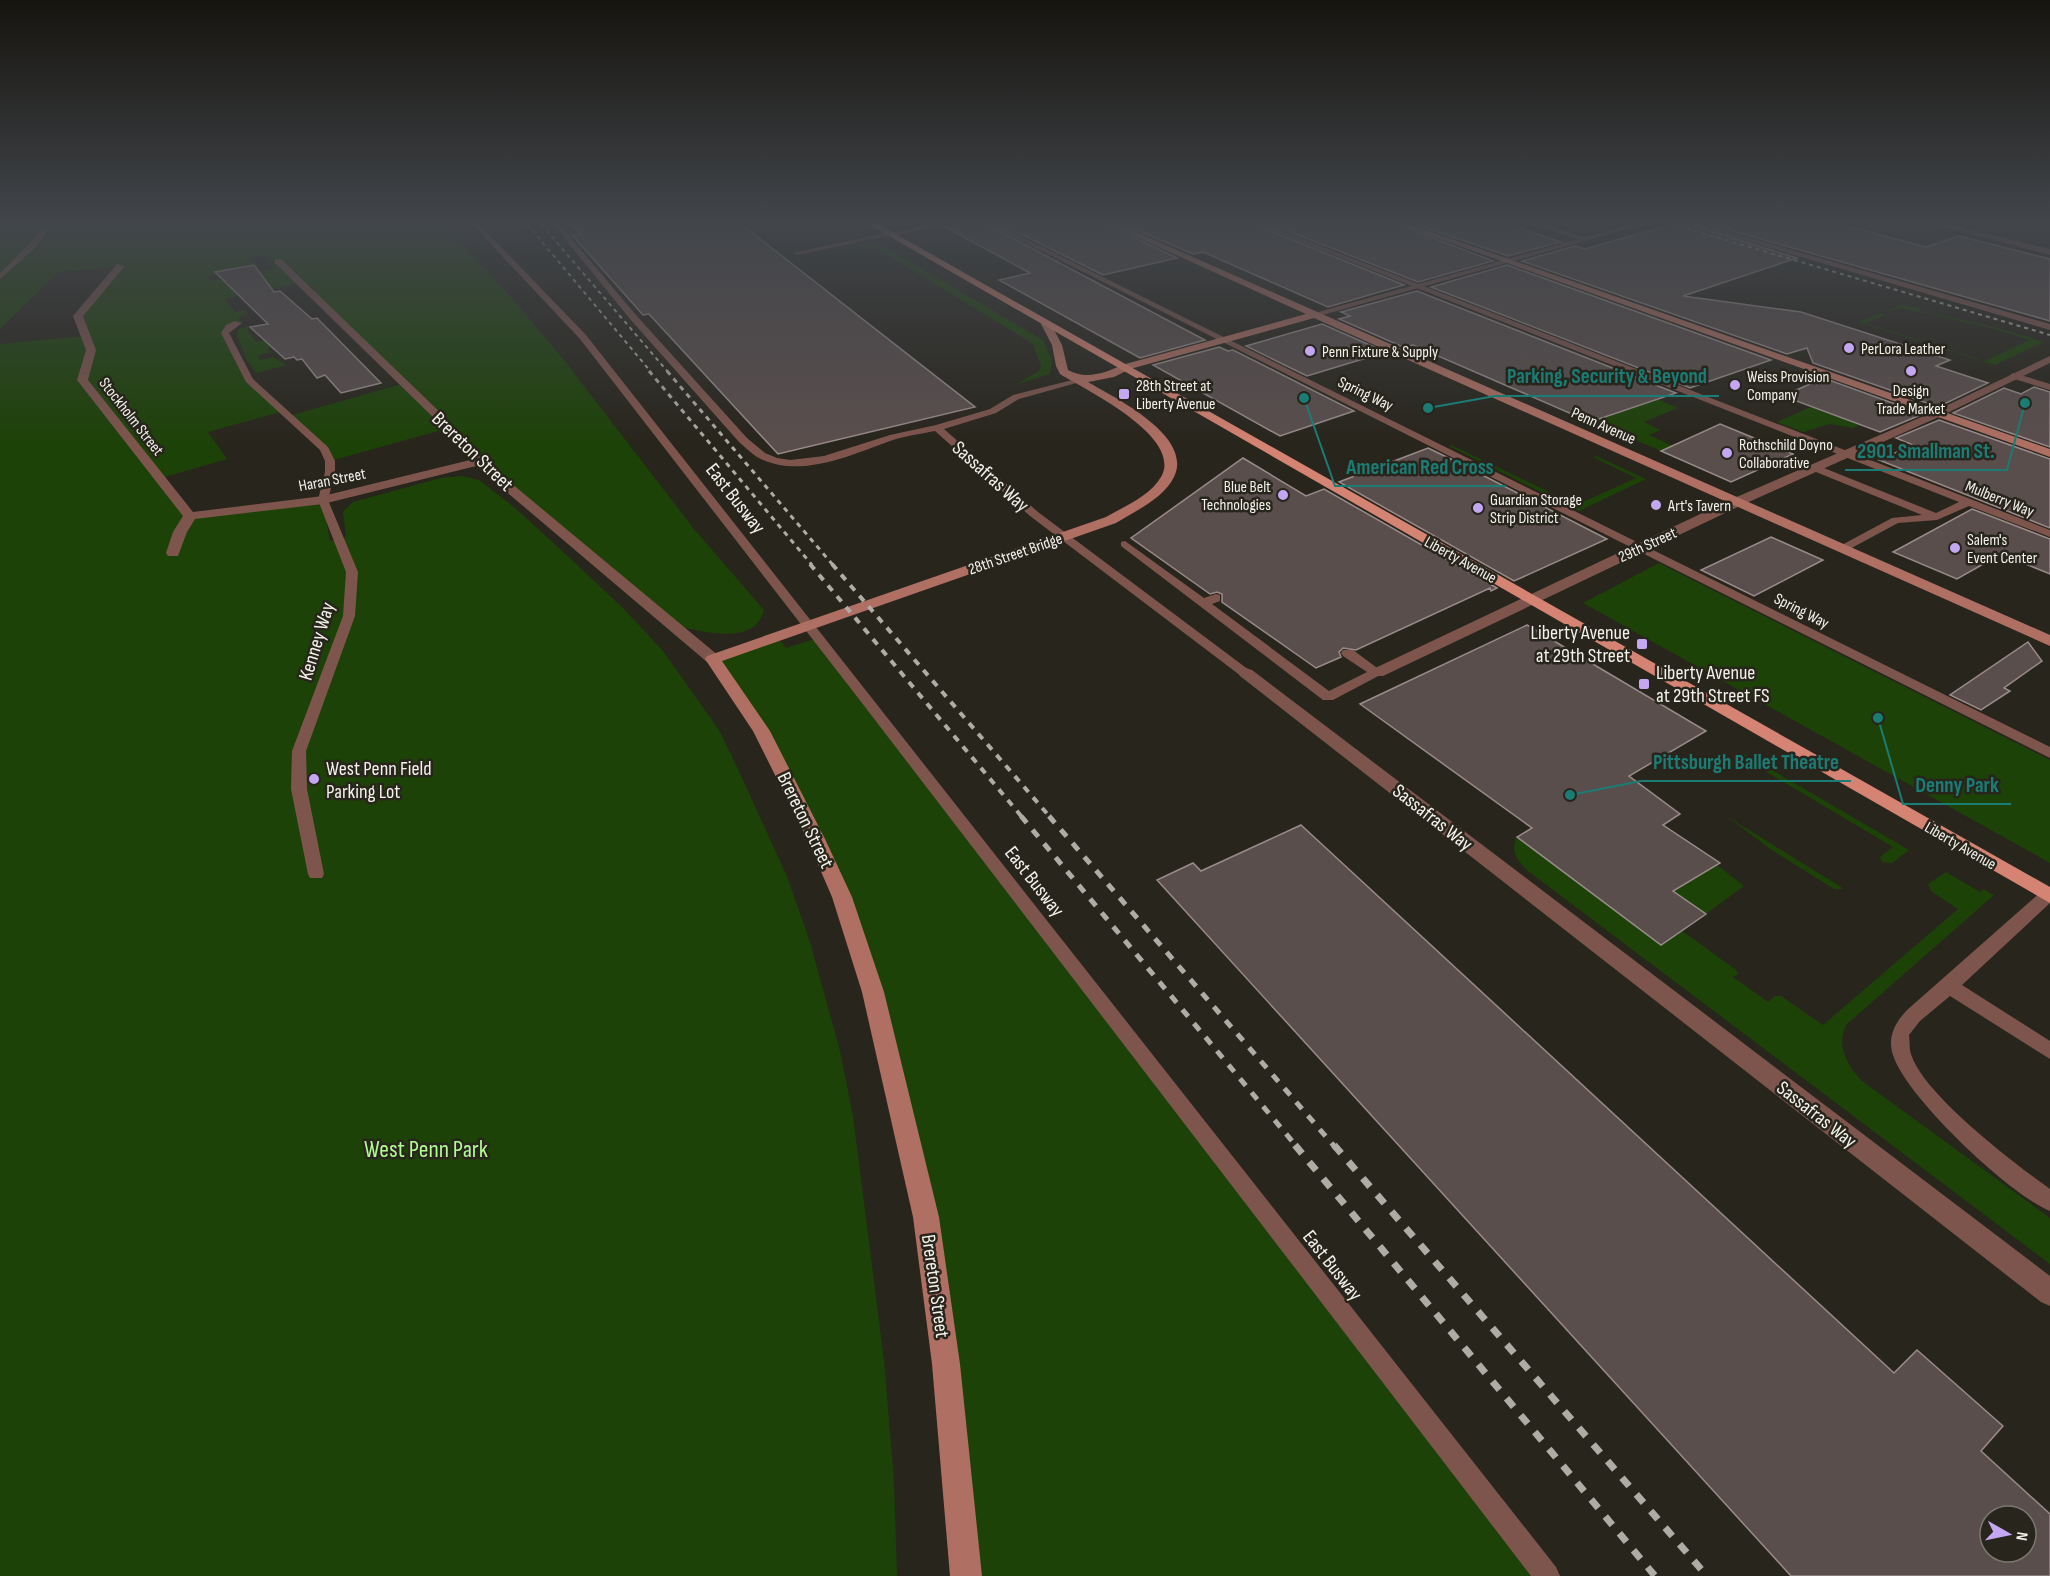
<svg xmlns="http://www.w3.org/2000/svg" width="2050" height="1576" viewBox="0 0 2050 1576" font-family="'Sofia Sans Condensed',sans-serif">
	<style>
		.green { fill: #1d4208; fill-rule: evenodd }
		.building { fill: #5a4e4d; stroke: #998b8a; stroke-width: 1.5; fill-rule: evenodd }
		.lines { fill: none; stroke-linecap: round; stroke-linejoin: round }
		.lane { fill: #7d554d; fill-rule: evenodd }
		.street { fill: #7d554d; fill-rule: evenodd }
		.secondary { fill: #af6f62; fill-rule: evenodd }
		.primary { fill: #d58372; fill-rule: evenodd }
		.rail-far4 { stroke: #aeaca4; stroke-width: 2; stroke-dasharray: 4 4; stroke-linecap: butt }
		.rail-far3 { stroke: #aeaca4; stroke-width: 3; stroke-dasharray: 5 5; stroke-linecap: butt }
		.rail-far2 { stroke: #aeaca4; stroke-width: 4; stroke-dasharray: 7 7; stroke-linecap: butt }
		.rail-far1 { stroke: #aeaca4; stroke-width: 5; stroke-dasharray: 9 9; stroke-linecap: butt }
		.rail { stroke: #aeaca4; stroke-width: 7; stroke-dasharray: 11 11; stroke-linecap: butt }
		.poi-dot { fill: #c3a7f2; stroke: #28251c; stroke-width: 2 }
		.labels { text-anchor: middle; stroke-width: 5; stroke-linejoin: round; paint-order: stroke }
		.far-poi-label { font-size: 16px; fill: #f3f2eb; stroke: #28251c; text-anchor: start }
		.far-street-label { font-size: 16px; fill: #f3f2eb; stroke: #28251c }
		.street-label { font-size: 20px; fill: #f3f2eb; stroke: #28251c }
		.poi-label { font-size: 20px; fill: #f3f2eb; stroke: #28251c; text-anchor: start }
		.near-park-label { font-size: 24px; fill: #b1fb93; stroke: #28251c }
		.leader { fill: none; stroke: #1a7c74; stroke-width: 2 }
		.callout-dot { fill: #1a7c74; stroke: #28251c; stroke-width: 2 }
		.callout-label { font-size: 21px; text-anchor: middle; font-weight: bold; fill: #1a7c74; stroke: #28251c; stroke-width: 5; stroke-linejoin: round; paint-order: stroke }
	</style>
	<rect width="100%" height="100%" fill="#28251c"/>
	<!-- green -->
	<path class="green" d="M0,224h444l74,81 46,55 130,169 70,81c-9,37 -62,21 -88,16l-198,-164 -29,-34 -119,33 -6,-12 -35,-33 113,-32 -102,-101 -76,16 11,13 11,-2 1,3 -9,5 5,4 -15,5 -3,6 24,47 35,31 -76,21 19,27 -66,19 29,38 133,-16 7,41 16,-4 -3,-25 10,-10 88,-24 21,-2 17,4 36,28 45,41 64,60 39,42 56,79 16,33 51,111 24,68 30,109 13,65 31,244 10,121 3,95h-897v-1232l86,-8 -8,-20 41,-49 -61,5 -58,57zM265,255l10,14 -65,12 -3,-4 50,-11 -8,-8z
		M865,245l18,1 160,94 9,20 -2,14 -35,11 24,-14 2,-5 -8,-22 -157,-96 -39,3z
		M1900,305l19,3 1,3 74,16 50,15 -49,23 -136,-43 22,-9 4,2 -20,8 120,38 45,-21 -38,-12 -91,-20 -12,3z
		M248,326v5l8,11 25,-6 9,6 -23,7 4,3 -13,3 2,5 13,-3 14,8 -31,8 -9,-12 -10,-26 2,-6z
		M1833,397l2,18 25,10 -7,3 -23,-4 -27,8 -26,-10z
		M1657,399l21,9 -34,14 16,8 -11,5 24,11 -12,5 -69,-30z
		M1451,445l125,60 60,-27 -43,-21 3,-1 50,23 -67,32 -130,-65z
		M1659,563l391,197v103l-467,-260z
		M776,635l10,13 32,-10 729,938h-581l-68,-485 -82,-252 -103,-180z
		M1743,753l166,97 -17,13 -10,-1 -2,-5 13,-10 -145,-86 -13,8 -7,-1 -2,-4z
		M1728,817l113,70 2,2h-9l-64,-40z
		M1517,837l144,107 20,-14 55,40 2,4 -5,3 35,25 7,-6h6l42,29 135,-116 -27,-18 -3,-7 18,-12 34,20 3,-3 11,6 -147,129c-12,19 0,42 15,57l188,137v46l-522,-393c-11,-11 -18,-19 -11,-34z
		M1717,865l27,21 -38,28 -33,-23z"/>
	<!-- building -->
	<path class="building" d="M570,224h171l234,183 -197,47 -129,-140 -6,1 -71,-80 8,-1z
		M949,224h37l219,116 -65,18 -141,-78 31,-7 -85,-46z
		M1001,224h105l71,34 -74,17z
		M1123,224h130l151,61 -76,22 -125,-55 -10,2z
		M1270,224h126l97,37 -75,21z
		M1415,224h92l54,18 -53,14z
		M1673,224h14l110,34 -114,38 118,16 149,48 -14,6 52,17 -50,24 -125,-44 -6,-15 -20,6 -265,-93 53,-15 10,3z
		M1708,224h132l86,23 33,-11 91,23v62z
		M254,265l20,27 6,-1 32,28 5,-1 64,65 -40,10 -16,-18 -8,3 -15,-19 -5,1 -3,-3 -9,2 -35,-32 18,-3 -53,-52z
		M1507,265l264,95 -81,28 -259,-101z
		M1417,291l259,102 -86,29 -177,-77 -10,2 -64,-28 11,-3 -9,-4z
		M1322,324l64,28 -79,24 -61,-30z
		M1219,347l9,4 5,-1 121,61 -74,25 -127,-71z
		M1818,376l105,38 -43,18 -97,-36 36,-16z
		M2034,387l16,5v55l-97,-34 51,-25 17,6z
		M1939,420l111,39v69l-171,-68 34,-15 -17,-7z
		M1720,424l73,30 -62,28 -70,-31z
		M1428,448l27,13 152,78 -93,42 -175,-99z
		M1243,458l63,38 18,-7 173,99 -6,3 -1,-3 -134,62 -13,-2 -4,4 2,5 -25,11 -94,-66v-8l-5,-2 -7,2 -79,-56z
		M1972,509l78,30v35l-49,-20 -44,25 -64,-27z
		M1771,537l52,23 -69,36 -53,-26z
		M1527,625l179,106 -77,45 51,38 -17,11 57,38 -47,28 33,23 -45,31 -144,-108 15,-9 -172,-124z
		M2028,642l14,19 -38,27 6,3 -29,19 -31,-15z
		M1301,825l593,548 23,-23 86,76 -22,25 69,63v62h-259l-634,-696 36,-17 8,8zM1990,1516h36v36h-36z"/>
	<g class="lines">
		<!-- lane -->
		<path class="lane" d="M46,224h6l-17,24 -35,31v-6l29,-29z
			M472,224h7l107,111 970,1232 4,9h-29l-669,-873 -282,-364z
			M553,224h6l77,91 111,123 18,15 12,5 13,2 34,-4 66,-21 46,-10 54,-16 23,-14 67,-17v4l-61,17 -23,14 -52,16 94,83 215,161 -7,4 -5,-1 -211,-160 -95,-85c-15,3 -31,5 -45,10 -39,14 -92,39 -133,16 -6,-4 -12,-10 -18,-15l-109,-123z
			M988,224h8l1054,523v11z
			M1255,224h9l786,306v7l-81,-31 -32,14 -39,3 -52,28h-8v-4l54,-29 30,-3 -111,-45v-4h8l117,47 23,-11z
			M1534,224h9l46,15 -7,2z
			M890,232l2,3 -95,20 -4,-2z
			M235,321l7,2 -13,10 24,46 75,68 7,14v11l-7,28 30,72 -3,44 -49,135 1,38 17,85 -2,4h-12l-2,-4 -17,-85 1,-38 51,-135 3,-44 -28,-72 7,-28v-11l-5,-11 -74,-68 -25,-49 5,-8z
			M2014,373l36,11v6l-39,-12v-4z
			M1125,541l79,57 12,-4 4,1v6l-8,3 117,87 38,-19 -24,-16 -2,-3 2,-3h10l31,23 -51,27h-10l-202,-154v-4z
			M2048,889h2v14l-88,82 88,56v18l-100,-63 -30,25 -11,14c1,6 0,13 2,19 12,40 104,110 139,135v22c-40,-16 -144,-114 -157,-156 -6,-18 2,-32 14,-45l135,-119z"/>
		<!-- street -->
		<path class="street" d="M931,224h16l-57,13 -4,-3z
			M1632,224h13l-326,92 -8,-2z
			M1689,224h12l349,100v6z
			M1933,224h13l104,25v6z
			M275,259h6l166,160 35,40 237,197 2,3 -2,3h-12l-231,-196 -153,38 -128,15 -8,13 -9,24h-10l-2,-3 7,-21 10,-16 -106,-136 9,-30 -13,-34 44,-52 8,2 -42,50 13,34 -8,30 105,132 130,-16 147,-36 -31,-37 -164,-160z
			M2050,356v7l-109,53 -199,89 -359,171h-12l-2,-3 2,-3 361,-171 201,-87z
			M1246,668l6,2 798,606v30l-9,-4 -801,-626 -2,-3 2,-3z"/>
		<!-- secondary -->
		<path class="secondary" d="M1108,224h10l932,411v11l-736,-328 -184,51 -16,8 -26,5c27,16 106,54 86,95 -11,22 -39,34 -58,46l-394,138 48,70 55,108 27,58 32,95 55,225 21,147 22,212h-32l-18,-212 -19,-147 -51,-225 -30,-95 -25,-58 -54,-108 -48,-72 2,-3 399,-139c19,-11 44,-21 55,-40 23,-40 -75,-87 -101,-103l-4,-8 -4,-21 -11,-21 1,-2 9,2 11,21 6,25c18,10 37,3 54,-5l184,-51z
			M1398,224h11l641,225v8z"/>
		<!-- primary -->
		<path class="primary" d="M868,224h10l1172,663v16z"/>
		<!-- rail-far4 -->
		<path class="rail-far4" d="M527,224l124,148
			M541,224l127,148
			M1671,224l379,111"/>
		<!-- rail-far3 -->
		<path class="rail-far3" d="M649,371l163,194
			M667,371l166,194"/>
		<!-- rail-far2 -->
		<path class="rail-far2" d="M810,564l212,253
			M832,564l218,253"/>
		<!-- rail-far1 -->
		<path class="rail-far1" d="M1021,816l276,331
			M1049,816l286,331"/>
		<!-- rail -->
		<path class="rail" d="M1295,1145l360,431
			M1334,1145l373,431"/>
	</g>
	<!-- sky -->
	<linearGradient id="sky" x2="0" y2="1"><stop stop-color="#16140f"/><stop offset="0.5" stop-color="#42464b"/><stop offset="1" stop-color="#42464b" stop-opacity="0"/></linearGradient>
	<rect width="2050" height="444" fill="url(#sky)"/>
	<!-- markers -->
	<g class="poi-dot">
		<circle cx="1849" cy="348" r="6"/>
		<circle cx="1310" cy="351" r="6"/>
		<circle cx="1911" cy="371" r="6"/>
		<circle cx="1735" cy="385" r="6"/>
		<rect x="1118" y="388" width="12" height="12" rx="3"/>
		<circle cx="1727" cy="453" r="6"/>
		<circle cx="1283" cy="495" r="6"/>
		<circle cx="1656" cy="505" r="6"/>
		<circle cx="1478" cy="508" r="6"/>
		<circle cx="1955" cy="548" r="6"/>
		<rect x="1636" y="638" width="12" height="12" rx="3"/>
		<rect x="1638" y="678" width="12" height="12" rx="3"/>
		<circle cx="314" cy="779" r="6"/>
	</g>
	<g class="labels">
		<!-- far-poi labels -->
		<g class="far-poi-label">
			<text x="1861" y="354">PerLora Leather</text>
			<text x="1322" y="357">Penn Fixture &amp; Supply</text>
			<text x="1747" y="382">Weiss Provision<tspan x="1747" dy="18">Company</tspan></text>
			<text x="1136" y="391">28th Street at<tspan x="1136" dy="18">Liberty Avenue</tspan></text>
			<text x="1911" y="396" text-anchor="middle">Design<tspan x="1911" dy="18">Trade Market</tspan></text>
			<text x="1739" y="450">Rothschild Doyno<tspan x="1739" dy="18">Collaborative</tspan></text>
			<text x="1271" y="492" text-anchor="end">Blue Belt<tspan x="1271" dy="18">Technologies</tspan></text>
			<text x="1490" y="505">Guardian Storage<tspan x="1490" dy="18">Strip District</tspan></text>
			<text x="1668" y="511">Art's Tavern</text>
			<text x="1967" y="545">Salem's<tspan x="1967" dy="18">Event Center</tspan></text>
		</g>
		<!-- far-street labels -->
		<g class="far-street-label">
			<text transform="translate(1366 393) rotate(26)" y="6">Spring Way</text>
			<text transform="translate(132 416) rotate(52)" y="6">Stockholm Street</text>
			<text transform="translate(1604 425) rotate(24)" y="6">Penn Avenue</text>
			<text transform="translate(332 479) rotate(-11)" y="6">Haran Street</text>
			<text transform="translate(2000 498) rotate(22)" y="6">Mulberry Way</text>
			<text transform="translate(1647 544) rotate(-25)" y="6">29th Street</text>
			<text transform="translate(1015 553) rotate(-19)" y="6">28th Street Bridge</text>
			<text transform="translate(1461 559) rotate(29)" y="6">Liberty Avenue</text>
			<text transform="translate(1802 610) rotate(27)" y="6">Spring Way</text>
			<text transform="translate(1961 845) rotate(30)" y="6">Liberty Avenue</text>
		</g>
		<!-- street labels -->
		<g class="street-label">
			<text transform="translate(473 451) rotate(44)" y="7">Brereton Street</text>
			<text transform="translate(991 476) rotate(42)" y="7">Sassafras Way</text>
			<text transform="translate(736 498) rotate(52)" y="7">East Busway</text>
			<text transform="translate(316 641) rotate(-73)" y="7">Kenney Way</text>
			<text transform="translate(1433 817) rotate(38)" y="7">Sassafras Way</text>
			<text transform="translate(806 820) rotate(64)" y="7">Brereton Street</text>
			<text transform="translate(1035 881) rotate(52)" y="7">East Busway</text>
			<text transform="translate(1817 1114) rotate(38)" y="7">Sassafras Way</text>
			<text transform="translate(1333 1265) rotate(52)" y="7">East Busway</text>
			<text transform="translate(936 1286) rotate(82)" y="7">Brereton Street</text>
		</g>
		<!-- poi labels -->
		<g class="poi-label">
			<text x="1630" y="639" text-anchor="end">Liberty Avenue<tspan x="1630" dy="23">at 29th Street</tspan></text>
			<text x="1656" y="679">Liberty Avenue<tspan x="1656" dy="23">at 29th Street FS</tspan></text>
			<text x="326" y="775">West Penn Field<tspan x="326" dy="23">Parking Lot</tspan></text>
		</g>
		<!-- near-park labels -->
		<g class="near-park-label">
			<text x="426" y="1157">West Penn Park</text>
		</g>
	</g>
	<!-- callouts -->
	<path class="leader" d="M1428 408L1495 396H1719M2025 403L2007 470H1845M1304 398L1335 486H1506M1570 795L1641 781H1851M1878 718L1903 804H2011"/>
	<g class="callout-dot">
		<circle cx="1428" cy="408" r="6"/>
		<circle cx="2025" cy="403" r="6"/>
		<circle cx="1304" cy="398" r="6"/>
		<circle cx="1570" cy="795" r="6"/>
		<circle cx="1878" cy="718" r="6"/>
	</g>
	<g class="callout-label">
		<text x="1607" y="383">Parking, Security &amp; Beyond</text>
		<text x="1926" y="458">2901 Smallman St.</text>
		<text x="1420" y="474">American Red Cross</text>
		<text x="1746" y="769">Pittsburgh Ballet Theatre</text>
		<text x="1957" y="792">Denny Park</text>
	</g>
	<!-- north arrow -->
	<g transform="translate(2008 1534) rotate(99)"><circle r="28" fill="#28251c" stroke="#79776f" stroke-width="1.5"/>
	<path d="M0-4.5L10 22L0 15L-10 22Z" fill="#c3a7f2"/>
	<text y="-9" font-size="16" font-weight="bold" text-anchor="middle" fill="#f3f2eb">N</text>
	</g>
</svg>
